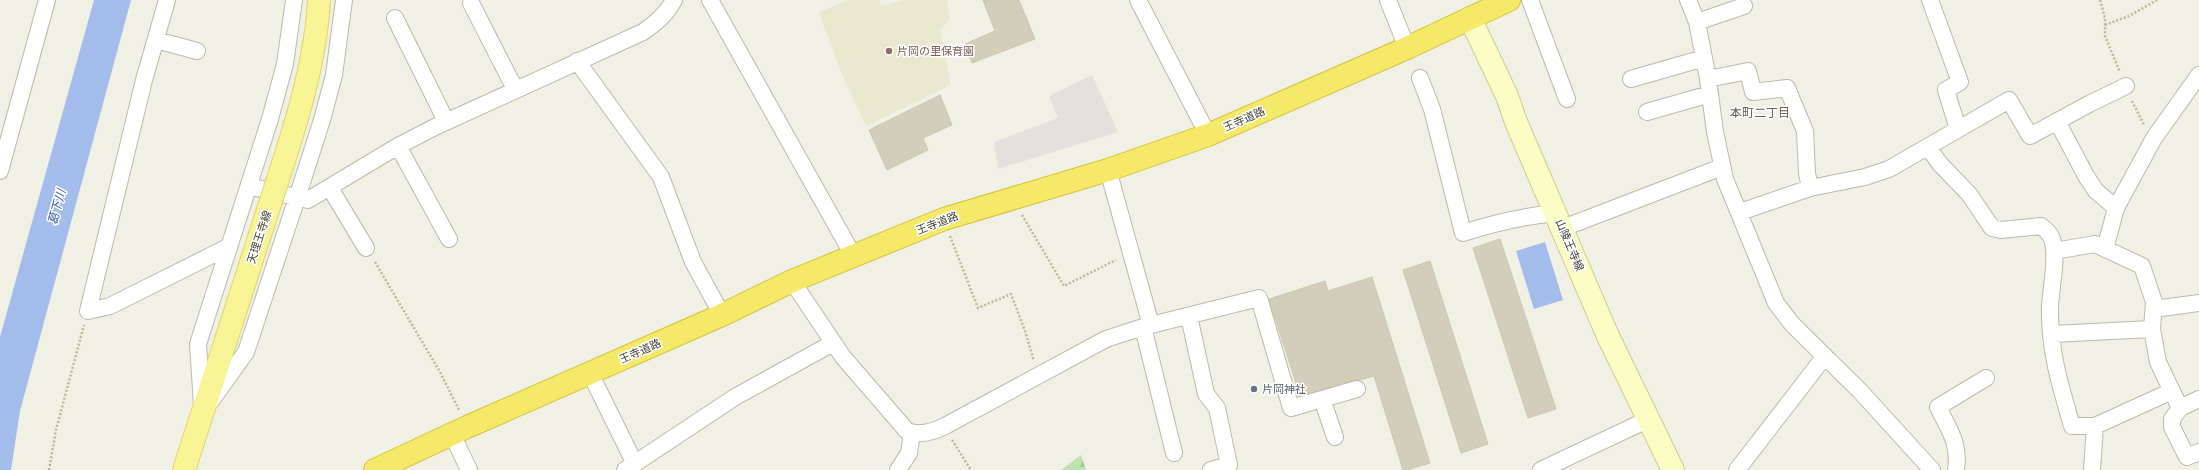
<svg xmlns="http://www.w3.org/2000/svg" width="2199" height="470" viewBox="0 0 2199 470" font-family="Rubik,'Noto Sans JP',sans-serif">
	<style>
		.education { fill: #e9e8ce }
		.forest { fill: url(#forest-firs) }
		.parking { fill: #e2e1dc }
		.water { fill: #a3bceb }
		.building { fill: #d2ceba; stroke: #ccc8ae }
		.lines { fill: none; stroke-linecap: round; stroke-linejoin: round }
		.street-casing { stroke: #bcbaa7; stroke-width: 18 }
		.secondary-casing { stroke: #cccb93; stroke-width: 24 }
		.primary-casing { stroke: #dcd667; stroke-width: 24 }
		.highway-casing { stroke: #d4c13b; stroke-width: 24 }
		.path { stroke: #bcb999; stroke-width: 2.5; stroke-dasharray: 2 2; stroke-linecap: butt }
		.street { stroke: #fff; stroke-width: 16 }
		.secondary { stroke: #fbfbc4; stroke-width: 22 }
		.primary { stroke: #f8f496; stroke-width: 22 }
		.highway { stroke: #f5e96a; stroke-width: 22 }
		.primary-bridge-casing { stroke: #dcd667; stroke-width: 24; stroke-linecap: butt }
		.primary-bridge { stroke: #f8f496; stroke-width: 22 }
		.education-dot { fill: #8d6e63; stroke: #fff; stroke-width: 1.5 }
		.worship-dot { fill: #6b7280; stroke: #fff; stroke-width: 1.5 }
		.labels { text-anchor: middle; stroke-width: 3; stroke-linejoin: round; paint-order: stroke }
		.education-label { font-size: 11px; fill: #785e54; stroke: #fff; text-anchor: start }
		.street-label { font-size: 11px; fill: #424034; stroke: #fff }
		.worship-label { font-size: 11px; fill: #5b616d; stroke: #fff; text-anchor: start }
		.neighbourhood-label { font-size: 12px; fill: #65614c; stroke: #fff }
		.water-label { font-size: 12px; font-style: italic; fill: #345aa7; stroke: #fff }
	</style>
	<defs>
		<pattern id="forest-firs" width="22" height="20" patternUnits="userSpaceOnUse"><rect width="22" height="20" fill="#bee3ae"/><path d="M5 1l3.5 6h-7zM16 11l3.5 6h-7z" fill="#a4c496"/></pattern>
	</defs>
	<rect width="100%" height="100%" fill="#f1f0e4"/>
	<!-- education -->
	<path class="education" d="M848,0h31l2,6 23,-6h43l3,19 -10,11 11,55 -85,41 -25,-54 -22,-60z"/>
	<!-- forest -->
	<path class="forest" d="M1081,455l5,15h-25z"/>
	<!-- parking -->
	<path class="parking" d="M1092,75l26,57 -120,37 -4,-27 64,-24 -9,-22z"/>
	<!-- water -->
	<path class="water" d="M94,0h37l-111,411 -9,59h-11v-133z
		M1545,242l18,58 -29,9 -18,-58z"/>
	<!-- building -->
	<path class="building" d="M983,0h36l16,39 -63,24 -7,-19 30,-13z
		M940,95l12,30 -29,13 5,12 -41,20 -18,-40z
		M1500,239l56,170 -28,9 -55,-170z
		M1430,261l58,183 -27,9 -58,-183z
		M1372,277l58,186 -23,7h-4l-29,-94 -74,20 -31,-97 56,-18 3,10z"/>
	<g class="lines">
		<defs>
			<path id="street" d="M167,0l-23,80 -56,231 22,-5 118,-59
				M710,0l144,257
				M1138,0l70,135
				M1388,0l19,48
				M1530,0l37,99
				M1688,0l9,22 11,57 7,53 10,47 51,124 16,21 68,67 72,79
				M1930,0l30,82 -14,8 12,39
				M471,3l44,86
				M395,18l51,103
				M1697,22l47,-16
				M156,40l41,11
				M577,61l84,116 32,85 29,53
				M1420,78l12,31 31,124c31,-10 61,-17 93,-20
				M1631,79l73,-21
				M1708,79l40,-8 5,21 34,-4 18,43 2,42 3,15
				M1647,112l63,-18
				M2057,121l29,55 10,15 20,17
				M398,146l51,93
				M1928,147l12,17 29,30 23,34 9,2 40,-4c5,4 9,7 11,13 6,17 -1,49 -2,67 -1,44 10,79 22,120h23l77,-35
				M1108,170l43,155
				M0,171l47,-171
				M249,186l59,14 90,-54 39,-20 206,-94c13,-9 24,-18 31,-32
				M330,188l36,60
				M1740,212l70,-24 55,-11 24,-8 120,-69 21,36 59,-32 37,-18
				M1563,228l159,-61
				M2105,249l11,-41 38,-70 45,-63
				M2054,251l41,-7 47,22 12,36 -2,27 6,33 22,46
				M792,281l51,76 64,74c13,5 26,1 38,-5l161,-87 37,-12 116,-29 32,110 66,-19
				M2154,309l45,-6
				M1189,316l17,78 11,14 12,57 -18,5
				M1143,327l31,126
				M2052,334l100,-5
				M590,373l45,91
				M1322,399l13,38
				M2199,399l-19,9 -8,11v8l15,30 12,-5
				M211,401l35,-49 51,-154 25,-78 12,-45 10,-75
				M202,405l-4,-61 72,-225 15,-55 9,-64
				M452,434l17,36
				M625,470l110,-73 98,-54
				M898,470l11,-17 3,-20
				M1541,470l106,-50
				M1737,470l88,-114
				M1956,470c4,-27 -7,-40 -18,-63l48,-29
				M2092,470l3,-44"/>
			<path id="secondary" d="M1470,18l37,78 9,26 91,212 66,136"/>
			<path id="primary" d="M184,470l83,-257"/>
			<path id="highway" d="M375,470l92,-43 255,-112 70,-34 152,-62 164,-49 100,-35 199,-87 102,-48"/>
		</defs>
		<!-- street casing -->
		<use href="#street" class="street-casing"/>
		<!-- secondary casing -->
		<use href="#secondary" class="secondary-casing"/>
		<!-- primary casing -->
		<use href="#primary" class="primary-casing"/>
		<!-- highway casing -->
		<use href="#highway" class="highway-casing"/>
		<!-- path -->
		<path class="path" d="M2100,0l5,18v18l15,36
			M2105,25l24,-9 28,-16
			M2132,101l12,24
			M1022,215l42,71 52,-26
			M950,236l28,72 33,-14 14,37 9,30
			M375,262l65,110 19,38
			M952,440l19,30
			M49,470l7,-40 28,-105"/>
		<!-- street -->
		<use href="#street" class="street"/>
		<!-- secondary -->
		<use href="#secondary" class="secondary"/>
		<!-- primary -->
		<use href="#primary" class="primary"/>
		<!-- highway -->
		<use href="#highway" class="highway"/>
		<defs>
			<path id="primary-bridge" d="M267,213c22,-68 48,-140 52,-213"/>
		</defs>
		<!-- primary-bridge casing -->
		<use href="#primary-bridge" class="primary-bridge-casing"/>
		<!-- primary-bridge -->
		<use href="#primary-bridge" class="primary-bridge"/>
	</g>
	<!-- markers -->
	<circle class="education-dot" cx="889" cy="51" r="4"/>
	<circle class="worship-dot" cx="1254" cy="389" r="4"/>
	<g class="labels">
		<!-- education labels -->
		<g class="education-label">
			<text x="897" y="55">片岡の里保育園</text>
		</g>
		<!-- street labels -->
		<g class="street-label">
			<text transform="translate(1244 119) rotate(-24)" y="4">王寺道路</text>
			<text transform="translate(937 223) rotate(-21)" y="4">王寺道路</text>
			<text transform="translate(259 237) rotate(-72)" y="4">天理王寺線</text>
			<text transform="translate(1570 245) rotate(67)" y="4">山陵王寺線</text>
			<text transform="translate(640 351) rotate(-24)" y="4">王寺道路</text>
		</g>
		<!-- worship labels -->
		<g class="worship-label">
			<text x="1262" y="393">片岡神社</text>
		</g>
		<!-- neighbourhood labels -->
		<g class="neighbourhood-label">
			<text x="1760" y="117">本町二丁目</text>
		</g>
		<!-- water labels -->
		<g class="water-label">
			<text transform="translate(57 207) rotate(-75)" y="4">葛下川</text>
		</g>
	</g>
</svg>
